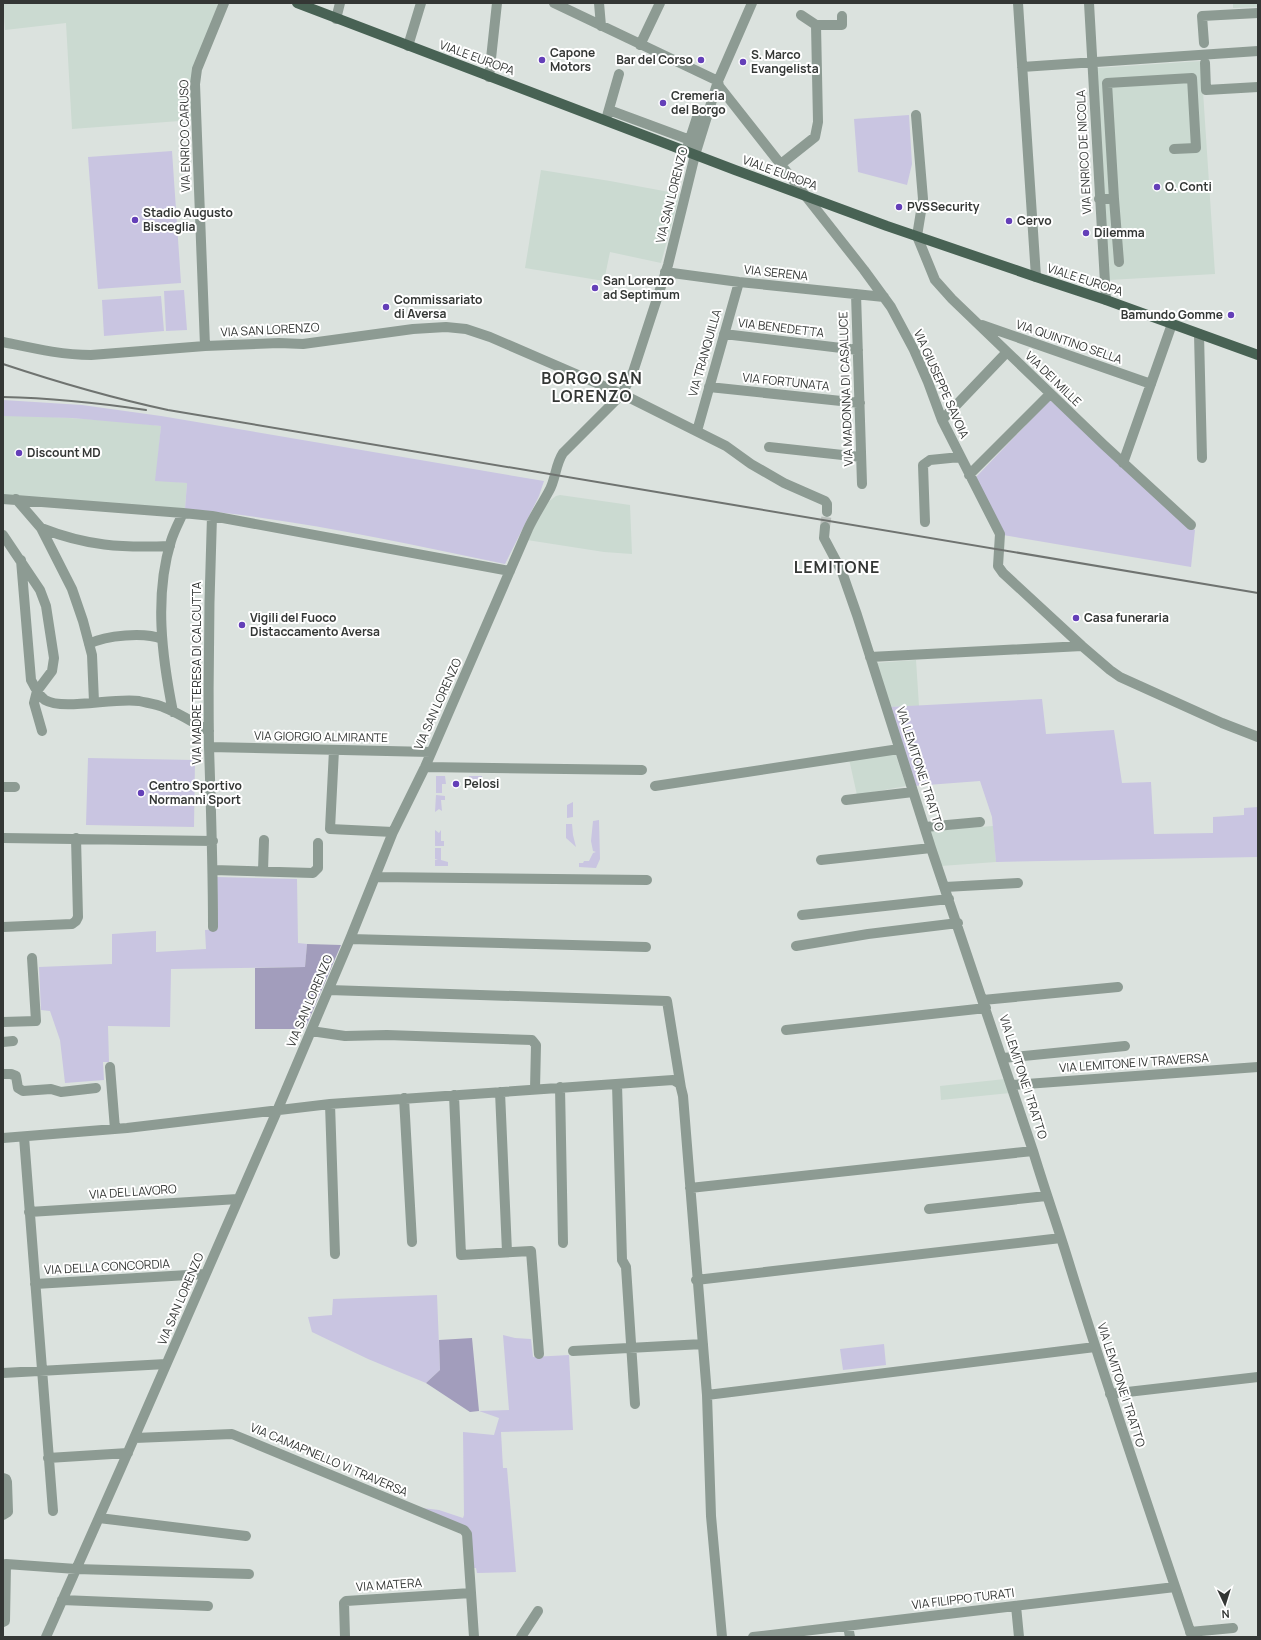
<svg xmlns="http://www.w3.org/2000/svg" width="1261" height="1640" viewBox="0 0 1261 1640" font-family="Manrope,sans-serif">
	<style>
		.built { fill: #cbdad1 }
		.green { fill: #c9c5e1 }
		.forest { fill: #a29dbc }
		.lines { fill: none; stroke-linecap: round; stroke-linejoin: round }
		.minor-tunnel { stroke: #bac0bc; stroke-width: 10; stroke-dasharray: 10 5; stroke-linecap: butt }
		.minor { stroke: #8d9b93; stroke-width: 10 }
		.major { stroke: #486254; stroke-width: 10 }
		.rail { stroke: #6f7370; stroke-width: 2 }
		.poi-dot { fill: #643fb8; stroke: #fff; stroke-width: 1.5 }
		.labels { text-anchor: middle; stroke-width: 4; stroke-linejoin: round; paint-order: stroke }
		.poi-label { font-size: 12px; font-weight: bold; fill: #343735; stroke: #fff; text-anchor: start }
		.street-label { font-size: 12px; fill: #343735; stroke: #fff }
		.district-label { font-size: 16px; font-weight: bold; letter-spacing: 1px; fill: #343735; stroke: #fff }
	</style>
	<rect width="100%" height="100%" fill="#dbe2de"/>
	<!-- built -->
	<path class="built" d="M3,3h216l-25,64 -1,53 -121,9 -6,-106 -61,7z
		M1233,3h25v4l-25,1z
		M1201,61l14,213 -106,6 -12,-212z
		M541,170l69,11 70,13 -19,69 -51,-11 -6,29 -79,-13z
		M3,414l115,7 43,5 -5,54 31,3 -2,26 -182,-13z
		M560,495l70,10 2,49 -28,-2 -77,-12 21,-38 8,-6z
		M916,660l3,46 -30,1 -14,-44z
		M895,752l11,34 -49,9 -8,-36z
		M993,826l3,36 -55,4 -12,-35z
		M1005,1079l5,14 -69,7 -1,-14z"/>
	<!-- green -->
	<path class="green" d="M909,115l3,49 -5,21 -49,-13 -4,-53z
		M172,151l9,132 -83,6 -10,-132z
		M184,290l3,40 -21,1 -2,-40z
		M161,296l3,35 -60,5 -2,-36z
		M3,400l79,5 79,11 383,65 -5,15 -34,68c-106,-22 -212,-46 -320,-55l2,-26 -32,-2 6,-55 -89,-8 -69,-2z
		M1050,400l97,89 48,41 -4,37 -188,-32 -27,-58z
		M1042,699l4,35 68,-4 8,53 29,-1 3,52 59,-1v-16l31,-2v-7l14,-1v50l-262,5 -4,-45 -12,-36 -66,5 -25,-79z
		M88,758l107,2 -1,67 -108,-2z
		M436,776h9l1,8h-4v9h-6z
		M469,776h13v7l-12,-1z
		M436,795l9,1v4h-4l1,11 -3,-2 -4,3z
		M573,802v15l-6,1v-13z
		M599,820l1,39 -4,9 -17,-1v-4h4l1,-2h5l4,-8 3,-1 -3,-1 -2,-10 2,-20z
		M566,824h6l1,11 3,12 -10,-9z
		M435,830l4,3 2,-3v11h3v5h-9z
		M435,848h6v12l7,2v4h-13v-6h3l-3,-1z
		M217,877l80,2 1,64 9,1 -2,23 -134,2 -1,58 -62,-1 1,36h-6l1,18 -39,3 -5,-43 -10,-29 -9,-1 -2,-43 73,-3v-30l44,-3v21l50,-3 -1,-19 13,-1z
		M437,1295l3,75 -14,13 -58,-24 -56,-27 -4,-15 24,-2 1,-16z
		M503,1335l12,3 16,1 2,18 36,-2 4,75 -72,2 2,36h4l9,104 -39,1 -1,-5h-10l-2,-42 -42,-18 17,2 24,8 1,-3 -1,-83 31,3 5,-17 -20,-7 30,-1z
		M884,1344l2,21 -43,5 -3,-21z"/>
	<!-- forest -->
	<path class="forest" d="M307,944l34,1 -36,84h-50v-61l50,-1z
		M472,1338l7,73 -9,1 -44,-29 14,-13 -1,-30z"/>
	<g class="lines">
		<!-- minor-tunnel -->
		<path class="minor-tunnel" d="M825,527l2,-15"/>
		<!-- minor -->
		<path class="minor" d="M554,3l164,78 1,5 145,184 27,37 23,43 14,32 14,38 58,114 -2,32 5,7 79,73 28,24 10,7 102,46 36,14
			M599,3l2,23
			M1018,3l18,274
			M1089,3l17,297
			M801,15l15,10h26v-9
			M336,19l4,-16
			M1204,43l-2,-27 56,-3
			M640,45l20,-42
			M408,46l13,-43
			M1205,63l1,27 52,-3
			M1022,67l236,-16
			M489,77l8,-74
			M609,110l81,30
			M916,115l7,84 -6,37 18,44 17,19 152,146 87,80
			M607,116l12,-42
			M688,145l10,-31
			M781,164l34,-27 3,-15 -2,-97
			M1099,199h15l-7,-116 85,-5 4,70 -22,1
			M1114,199l5,63
			M665,272l74,10 145,15
			M856,294l6,190
			M982,325l169,59
			M724,334l134,16
			M1199,334l3,124
			M3,342c29,6 58,13 88,13l114,-9 74,-3 24,1 110,-15 33,-2 20,2 24,8 132,57 104,52 25,18 33,19 41,18 2,3v8
			M205,346l-10,-262 2,-15 27,-66
			M709,387l151,16
			M942,420l65,-68
			M697,431l42,-149
			M769,447l92,10
			M1123,463l49,-139
			M969,475l81,-81
			M3,499l180,14 29,3 298,55
			M16,499l25,29 31,61 11,32 9,34 2,47
			M212,516c-3,77 -4,154 -3,231 2,60 4,120 4,180
			M925,522l-2,-57 7,-5 30,-3
			M825,527l-1,11 18,34 15,43 74,233 102,303c11,37 24,73 35,109 39,127 82,252 124,377
			M41,528c46,18 80,20 129,18
			M3,535l37,55 6,16 8,52 -2,13 -15,20 -3,12 8,28
			M21,560l10,120c3,6 8,16 14,20 18,11 70,-3 94,1 8,2 17,3 24,6 16,6 31,16 46,24
			M89,644c17,-9 56,-12 73,-5
			M870,657l212,-11
			M173,712c-11,-55 -19,-116 -2,-171 3,-10 8,-19 12,-28
			M209,747l222,5
			M334,750l-4,79 63,3
			M425,767l217,3
			M655,786l244,-37
			M3,787h12
			M846,800l67,-8
			M925,827l55,-5
			M3,838l210,3
			M821,860l110,-12
			M213,870l100,3 5,-5v-25
			M263,871l1,-31
			M375,877l272,3
			M945,887l73,-4
			M802,915l147,-16
			M3,927l69,-3 4,-3 2,-4 -2,-79
			M350,939l296,8
			M796,946l72,-12 90,-11
			M329,990l338,11 14,87
			M983,1000l135,-13
			M3,1022l33,-1 -4,-63
			M786,1030l200,-22
			M311,1031l34,5 42,-1 145,5 4,5 -1,44
			M3,1042l10,-1
			M1003,1058l122,-12
			M110,1067l5,62
			M3,1074h8l5,2 2,12 5,3 28,-2 10,3 35,-4
			M617,1084l5,176 4,7 9,137
			M1012,1085l246,-18
			M560,1087l3,156
			M500,1092l7,160
			M454,1095l7,160 70,-4 8,103
			M404,1098l8,144
			M330,1104l5,150
			M24,1137l29,374
			M3,1138l124,-10 203,-24 343,-24 7,4 3,12 24,299 4,121 11,121
			M690,1188l343,-37
			M929,1209l117,-13
			M29,1212l209,-13
			M696,1280l365,-42
			M35,1284l170,-10
			M573,1351l130,-7
			M3,1373l163,-9
			M1110,1394l148,-17
			M707,1395l388,-48
			M135,1438l97,-4 232,96 3,4 7,103
			M48,1458l80,-5
			M3,1478l3,1 1,3 1,30 -5,3
			M99,1518l147,18
			M62,1600l146,6
			M1016,1606l3,31
			M3,1622l2,-1 1,-57 70,5 173,5
			M848,1626l2,11
			M1190,1632l43,-4
			M46,1637l75,-169 156,-357 73,-172 43,-107 32,-65 103,-238c6,-13 14,-25 21,-38 7,-12 6,-26 14,-38l59,-59 11,-22 35,-107 27,-110 23,-74 34,-78
			M345,1637l-1,-34 2,-2 125,-8
			M521,1637l17,-26
			M753,1637l422,-50"/>
		<!-- major -->
		<path class="major" d="M297,3l438,167 152,56 149,51 70,23 152,55"/>
		<!-- rail -->
		<path class="rail" d="M3,364c54,18 109,34 165,46l1090,183
			M3,397c47,1 96,6 143,13"/>
	</g>
	<!-- markers -->
	<g class="poi-dot">
		<circle cx="542" cy="60" r="4"/>
		<circle cx="701" cy="60" r="4"/>
		<circle cx="743" cy="62" r="4"/>
		<circle cx="663" cy="103" r="4"/>
		<circle cx="1157" cy="187" r="4"/>
		<circle cx="899" cy="207" r="4"/>
		<circle cx="135" cy="220" r="4"/>
		<circle cx="1009" cy="221" r="4"/>
		<circle cx="1086" cy="233" r="4"/>
		<circle cx="595" cy="288" r="4"/>
		<circle cx="386" cy="307" r="4"/>
		<circle cx="1231" cy="315" r="4"/>
		<circle cx="19" cy="453" r="4"/>
		<circle cx="1076" cy="618" r="4"/>
		<circle cx="242" cy="625" r="4"/>
		<circle cx="456" cy="784" r="4"/>
		<circle cx="141" cy="793" r="4"/>
	</g>
	<g class="labels">
		<!-- poi labels -->
		<g class="poi-label">
			<text x="550" y="57">Capone<tspan x="550" dy="14">Motors</tspan></text>
			<text x="751" y="59">S. Marco<tspan x="751" dy="14">Evangelista</tspan></text>
			<text x="693" y="64" text-anchor="end">Bar del Corso</text>
			<text x="671" y="100">Cremeria<tspan x="671" dy="14">del Borgo</tspan></text>
			<text x="1165" y="191">O. Conti</text>
			<text x="907" y="211">PVSSecurity</text>
			<text x="143" y="217">Stadio Augusto<tspan x="143" dy="14">Bisceglia</tspan></text>
			<text x="1017" y="225">Cervo</text>
			<text x="1094" y="237">Dilemma</text>
			<text x="603" y="285">San Lorenzo<tspan x="603" dy="14">ad Septimum</tspan></text>
			<text x="394" y="304">Commissariato<tspan x="394" dy="14">di Aversa</tspan></text>
			<text x="1223" y="319" text-anchor="end">Bamundo Gomme</text>
			<text x="27" y="457">Discount MD</text>
			<text x="250" y="622">Vigili del Fuoco<tspan x="250" dy="14">Distaccamento Aversa</tspan></text>
			<text x="1084" y="622">Casa funeraria</text>
			<text x="464" y="788">Pelosi</text>
			<text x="149" y="790">Centro Sportivo<tspan x="149" dy="14">Normanni Sport</tspan></text>
		</g>
		<!-- street labels -->
		<g class="street-label">
			<text transform="translate(477 58) rotate(20)" y="4">VIALE EUROPA</text>
			<text transform="translate(185 136) rotate(-91)" y="4">VIA ENRICO CARUSO</text>
			<text transform="translate(1084 152) rotate(-93)" y="4">VIA ENRICO DE NICOLA</text>
			<text transform="translate(780 173) rotate(20)" y="4">VIALE EUROPA</text>
			<text transform="translate(672 195) rotate(-76)" y="4">VIA SAN LORENZO</text>
			<text transform="translate(776 273) rotate(6)" y="4">VIA SERENA</text>
			<text transform="translate(1085 280) rotate(18)" y="4">VIALE EUROPA</text>
			<text transform="translate(781 328) rotate(7)" y="4">VIA BENEDETTA</text>
			<text transform="translate(270 330) rotate(-3)" y="4">VIA SAN LORENZO</text>
			<text transform="translate(1069 342) rotate(19)" y="4">VIA QUINTINO SELLA</text>
			<text transform="translate(705 353) rotate(-74)" y="4">VIA TRANQUILLA</text>
			<text transform="translate(1053 379) rotate(44)" y="4">VIA DEI MILLE</text>
			<text transform="translate(786 382) rotate(6)" y="4">VIA FORTUNATA</text>
			<text transform="translate(941 384) rotate(66)" y="4">VIA GIUSEPPE SAVOIA</text>
			<text transform="translate(846 389) rotate(-92)" y="4">VIA MADONNA DI CASALUCE</text>
			<text transform="translate(197 673) rotate(-90)" y="4">VIA MADRE TERESA DI CALCUTTA</text>
			<text transform="translate(438 704) rotate(-66)" y="4">VIA SAN LORENZO</text>
			<text transform="translate(321 737) rotate(1)" y="4">VIA GIORGIO ALMIRANTE</text>
			<text transform="translate(920 769) rotate(72)" y="4">VIA LEMITONE I TRATTO</text>
			<text transform="translate(310 1001) rotate(-67)" y="4">VIA SAN LORENZO</text>
			<text transform="translate(1134 1063) rotate(-4)" y="4">VIA LEMITONE IV TRAVERSA</text>
			<text transform="translate(1023 1077) rotate(72)" y="4">VIA LEMITONE I TRATTO</text>
			<text transform="translate(133 1192) rotate(-4)" y="4">VIA DEL LAVORO</text>
			<text transform="translate(107 1267) rotate(-3)" y="4">VIA DELLA CONCORDIA</text>
			<text transform="translate(181 1299) rotate(-67)" y="4">VIA SAN LORENZO</text>
			<text transform="translate(1121 1385) rotate(72)" y="4">VIA LEMITONE I TRATTO</text>
			<text transform="translate(329 1460) rotate(23)" y="4">VIA CAMAPNELLO VI TRAVERSA</text>
			<text transform="translate(389 1585) rotate(-4)" y="4">VIA MATERA</text>
			<text transform="translate(963 1599) rotate(-7)" y="4">VIA FILIPPO TURATI</text>
		</g>
		<!-- district labels -->
		<g class="district-label">
			<text x="592" y="384">BORGO SAN<tspan x="592" dy="18">LORENZO</tspan></text>
			<text x="837" y="573">LEMITONE</text>
		</g>
	</g>
	<!-- border -->
	<rect width="1261" height="1640" fill="none" stroke="#343735" stroke-width="8"/>
	<!-- north arrow -->
	<g transform="translate(1225 1604) rotate(176)" stroke="#ffffff" stroke-width="3" paint-order="stroke">
	<path d="M0-3L7 15L0 10L-7 15Z" fill="#343735"/>
	<text y="-6" font-size="11" font-weight="bold" text-anchor="middle" fill="#343735">N</text>
	</g>
</svg>
